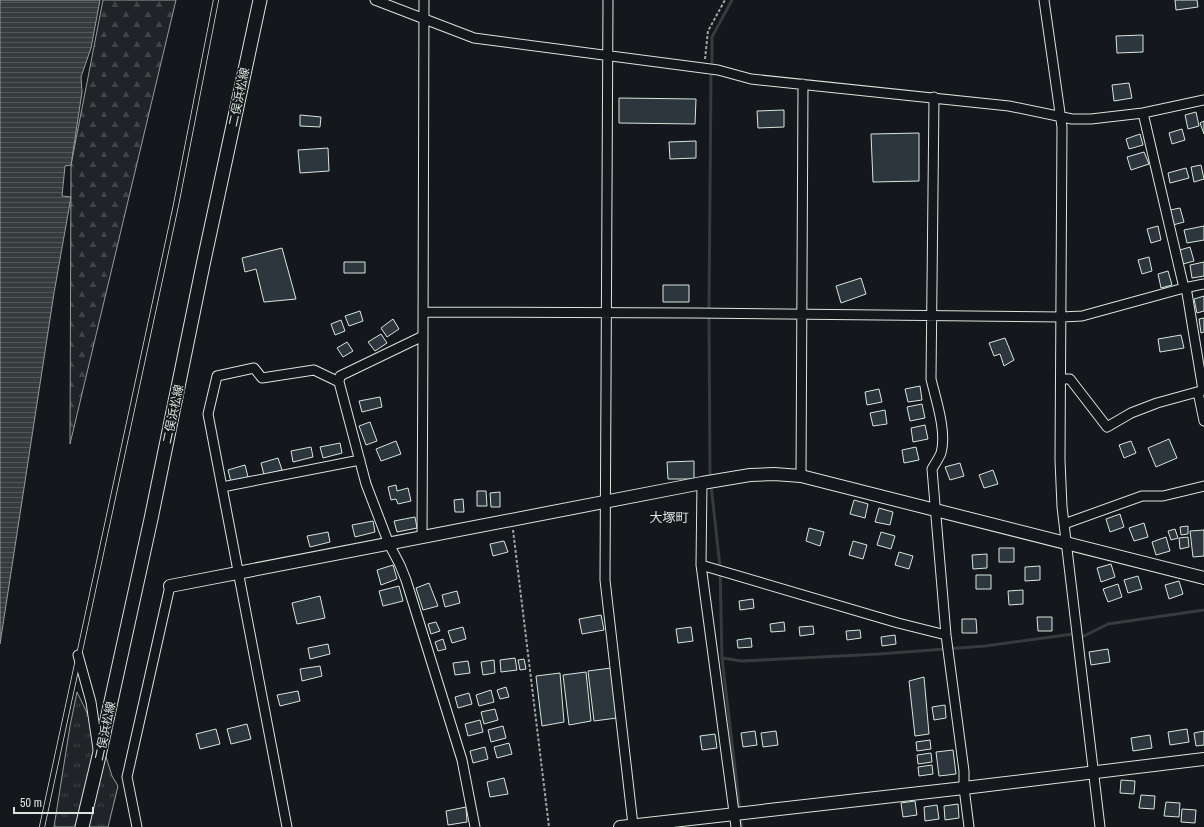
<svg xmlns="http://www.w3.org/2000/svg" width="1204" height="827" viewBox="0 0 1204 827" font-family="'Archivo Narrow','Noto Sans JP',sans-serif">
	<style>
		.grass { fill: url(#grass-tufts); stroke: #939e99 }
		.forest { fill: url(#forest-firs); stroke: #939e99 }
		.water { fill: url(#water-rules); stroke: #939e99 }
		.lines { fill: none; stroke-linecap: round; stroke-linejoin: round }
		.stream { stroke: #363b3e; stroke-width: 3 }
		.building { fill: #2c363c; stroke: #d8e6dc }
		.service-casing { stroke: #d8e6dc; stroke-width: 6 }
		.minor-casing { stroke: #d8e6dc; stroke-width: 11 }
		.tertiary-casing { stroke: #d8e6dc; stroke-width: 14 }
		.secondary-casing { stroke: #d8e6dc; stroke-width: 15 }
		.path { stroke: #9da8a2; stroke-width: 2; stroke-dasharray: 3 2; stroke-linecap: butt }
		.service { stroke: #14181c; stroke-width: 4.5 }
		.minor { stroke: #14181c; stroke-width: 9 }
		.tertiary { stroke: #14181c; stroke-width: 12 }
		.secondary { stroke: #14181c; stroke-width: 13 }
		.labels { text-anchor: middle; stroke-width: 3; stroke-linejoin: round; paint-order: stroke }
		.street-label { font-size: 12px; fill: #d8e6dc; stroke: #14181c }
		.neighbourhood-label { font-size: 13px; fill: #d8e6dc; stroke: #14181c }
	</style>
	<defs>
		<pattern id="grass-tufts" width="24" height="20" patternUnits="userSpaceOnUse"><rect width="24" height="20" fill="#202428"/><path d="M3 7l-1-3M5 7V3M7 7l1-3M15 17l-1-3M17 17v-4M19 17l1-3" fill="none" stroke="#404447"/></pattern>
		<pattern id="forest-firs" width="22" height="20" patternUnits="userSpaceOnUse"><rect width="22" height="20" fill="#202428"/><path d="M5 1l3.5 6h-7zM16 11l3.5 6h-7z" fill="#404447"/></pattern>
		<pattern id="water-rules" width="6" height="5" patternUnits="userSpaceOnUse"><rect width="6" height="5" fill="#363b3e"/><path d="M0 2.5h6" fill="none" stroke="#525759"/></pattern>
	</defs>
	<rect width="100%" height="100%" fill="#14181c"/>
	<!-- grass -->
	<path class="grass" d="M77,692l25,52 10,32 6,10 -10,41h-54l16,-101z"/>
	<!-- forest -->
	<path class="forest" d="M103,0h73l-106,444 1,-279z"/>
	<!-- water -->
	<path class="water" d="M0,0h100l-9,48 -10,29 1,15 -11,73 -6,1 -3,30 9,1 -17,96 -54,351z"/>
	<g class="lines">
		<!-- stream -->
		<path class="stream" d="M712,64v-27l20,-37
			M709,307l2,-231
			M709,319l1,160
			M711,485l9,82 2,91 18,153
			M722,658l20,3 137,-7 106,-8 88,-12 9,3 26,-13 96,-14
			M740,817l2,10"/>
	</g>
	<!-- building -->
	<path class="building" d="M1175,0h22l1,7 -22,3z
		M1143,35v17l-26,1 -1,-17z
		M1129,83l3,15 -18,3 -2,-16z
		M619,98l77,1 -1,25 -76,-1z
		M784,110v17l-26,1 -1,-17z
		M1196,112l3,14 -11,3 -3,-14z
		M300,115l21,2 -1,10 -20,-1z
		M1204,121v13l-4,-11z
		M1182,129l3,11 -13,4 -3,-11z
		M919,133v48l-46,1 -2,-48z
		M1140,134l3,11 -14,4 -3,-10z
		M696,141v17l-26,1 -1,-17z
		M328,148l1,23 -29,2 -2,-23z
		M1144,152l5,12 -18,6 -4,-13z
		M1201,165l3,14 -10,3 -3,-15z
		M1186,168l3,10 -19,5 -2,-10z
		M1180,208l4,14 -11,3 -3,-15z
		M1158,226l3,14 -10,3 -4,-14z
		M1204,226v14l-17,3 -3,-13z
		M1190,247l4,14 -11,3 -3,-14z
		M282,248l14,51 -32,3 -8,-33 -11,3 -3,-14z
		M1149,257l3,14 -10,3 -4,-14z
		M344,262h21v11h-21z
		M1204,262v14l-12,2 -2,-13z
		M1168,271l4,14 -11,3 -3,-14z
		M861,278l5,16 -25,9 -5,-17z
		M663,285h26v17h-26z
		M1204,296v15l-7,2 -3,-14z
		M360,311l3,10 -14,5 -4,-10z
		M1204,318v14l-3,1 -2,-14z
		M393,319l6,10 -12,8 -6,-9z
		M341,320l4,11 -10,4 -4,-11z
		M381,334l6,9 -12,8 -7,-9z
		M1181,335l3,13 -24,4 -2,-13z
		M1005,338l9,22 -10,6 -4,-12 -6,2 -5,-13z
		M347,342l6,9 -10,6 -6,-9z
		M920,386l2,14 -14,2 -3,-13z
		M879,389l3,13 -15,3 -2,-13z
		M380,397l2,10 -20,5 -3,-11z
		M922,404l3,14 -15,3 -3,-14z
		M885,410l2,14 -14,2 -3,-13z
		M370,422l7,19 -11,4 -7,-19z
		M925,425l3,14 -15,3 -2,-14z
		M1169,439l8,19 -21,9 -8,-19z
		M396,441l5,13 -20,7 -5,-12z
		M1131,441l5,12 -12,5 -5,-13z
		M340,443l2,10 -19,5 -3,-11z
		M311,447l2,10 -20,5 -2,-11z
		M916,447l3,13 -15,3 -2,-13z
		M278,458l4,12 -18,5 -3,-12z
		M694,461v18h-26l-1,-17z
		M960,463l4,13 -14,4 -5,-13z
		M245,465l3,12 -17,5 -3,-12z
		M993,470l5,14 -14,4 -5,-13z
		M396,485l1,6 11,-3 3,13 -13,3 -2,-5 -5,1 -3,-13z
		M477,491h9l1,15h-10z
		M500,492v15h-9l-1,-14z
		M463,499l1,13h-9l-1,-12z
		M854,500l14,4 -3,14 -15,-4z
		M879,508l14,4 -3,13 -15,-3z
		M1120,514l4,13 -14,5 -4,-13z
		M415,517l2,11 -20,4 -3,-11z
		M373,521l2,11 -20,5 -3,-12z
		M1144,523l4,14 -14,4 -5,-13z
		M1188,526v8l-7,1 -1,-8z
		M809,528l15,4 -4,14 -14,-5z
		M1175,529l3,9 -7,2 -3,-9z
		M1204,530v26l-11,1 -3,-26z
		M328,532l2,10 -20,5 -3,-11z
		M881,532l14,4 -4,13 -14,-4z
		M1166,537l4,14 -14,4 -4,-13z
		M1188,537l1,10 -9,2 -1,-11z
		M504,541l4,11 -15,4 -3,-12z
		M853,541l14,4 -4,14 -14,-4z
		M999,548h15v14h-15z
		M899,552l14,4 -4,13 -14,-4z
		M987,554v14l-14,1 -1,-14z
		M1111,564l4,13 -14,5 -4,-14z
		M393,565l4,14 -16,6 -4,-15z
		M1040,566v14l-15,1v-14z
		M976,575h15v14h-15z
		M1138,576l4,13 -14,4 -4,-13z
		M1179,581l4,13 -14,5 -4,-14z
		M429,583l9,23 -15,4 -7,-22z
		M1118,584l4,13 -14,5 -5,-13z
		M399,586l4,15 -20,5 -4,-15z
		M1023,590v14l-14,1 -1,-14z
		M457,591l3,12 -15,4 -3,-12z
		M320,596l5,22 -28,6 -5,-21z
		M753,599l1,9 -14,2 -1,-9z
		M601,615l3,15 -22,4 -3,-15z
		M1037,617h15v14h-14z
		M962,619h14l1,14h-15z
		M436,622l4,9 -9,3 -3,-10z
		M784,622l1,9 -14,1 -1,-8z
		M813,626l1,8 -14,2 -1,-9z
		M463,627l3,12 -14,4 -4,-12z
		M691,627l2,14 -15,2 -2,-14z
		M860,630l1,8 -14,2 -1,-9z
		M895,635l1,9 -14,2 -1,-9z
		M751,638l1,9 -14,1 -1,-8z
		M443,639l3,10 -8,2 -3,-9z
		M328,644l2,10 -20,5 -2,-11z
		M1108,649l2,13 -19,3 -2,-13z
		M515,658l2,12 -16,2 -1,-12z
		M524,659l2,10 -6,1 -2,-10z
		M494,660l1,13 -12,2 -2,-13z
		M468,661l2,12 -15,2 -2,-12z
		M320,666l2,10 -20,5 -2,-12z
		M611,668l6,50 -23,3 -6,-50z
		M586,672l5,49 -22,4 -6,-50z
		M560,673l4,49 -22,4 -6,-50z
		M924,677l5,57 -14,2 -6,-55z
		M506,687l3,10 -9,2 -3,-9z
		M491,690l3,12 -15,4 -3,-11z
		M298,691l2,10 -20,5 -3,-11z
		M469,693l3,11 -14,4 -3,-11z
		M945,705l1,13 -12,2 -2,-13z
		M495,709l3,11 -14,4 -3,-12z
		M480,720l3,12 -15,4 -3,-12z
		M247,724l4,15 -20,5 -4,-15z
		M503,726l3,12 -15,4 -3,-12z
		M216,729l4,15 -20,5 -4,-15z
		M1187,729l2,13 -19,3 -2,-13z
		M755,731l2,14 -14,2 -2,-14z
		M776,731l2,14 -15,2 -2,-14z
		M1204,731v14l-8,1 -2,-13z
		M715,734l2,14 -15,2 -2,-14z
		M1150,735l2,13 -19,3 -2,-13z
		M930,740l1,9 -14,2 -1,-9z
		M509,743l3,11 -15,4 -3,-11z
		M485,747l3,12 -15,4 -3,-12z
		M953,750l3,24 -17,2 -3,-24z
		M931,753l1,9 -14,2 -1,-9z
		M932,765l1,9 -14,2 -1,-9z
		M504,778l4,16 -18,3 -3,-15z
		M1121,780l14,1 -1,13 -14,-1z
		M1141,795l14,1 -1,13 -15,-1z
		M915,801l2,14 -14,2 -2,-14z
		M1166,802l14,1 -1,14 -15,-1z
		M958,804l1,14 -14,2 -1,-14z
		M937,805l2,14 -14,2 -1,-14z
		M466,807l1,15 -19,3 -2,-14z
		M1182,809l14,1 -1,13 -14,-1z"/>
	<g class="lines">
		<defs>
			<path id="service" d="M42,827l134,-622 40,-205"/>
			<path id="minor" d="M375,0l99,38 244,32 33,9 258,27 63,13h19l52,-6 61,-13
				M608,0l-3,580 28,245
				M1044,0l18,127 -2,333 2,47 38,320
				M934,97l-3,282c5,21 16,53 10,74 -2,5 -6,11 -9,16l14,166 18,136v17l5,39
				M1143,113l41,175
				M1186,287l17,103
				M423,312l272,1 367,4 20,-1 102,-28 20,-4
				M423,336l-83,40 -1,6 27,102 23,60 11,21 6,15 56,180 13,67
				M1061,379h9l37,48 24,-14 26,-10 47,-13
				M1198,392l6,29
				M801,476l2,-392
				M702,483l-1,82 35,262
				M222,487l138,-27
				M1064,524l78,-28h21l41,-10
				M422,538l1,-202 1,-336
				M701,565l197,58 48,12
				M78,655l13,47 7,47
				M137,827l-10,-50 43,-191
				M287,827l-79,-413 9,-38 37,-8 8,10 52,-8 25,12"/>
			<path id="tertiary" d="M170,586l532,-103 48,-8 24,-1 27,2 403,102
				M620,827l344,-39 240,-29"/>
			<path id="secondary" d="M82,827l17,-71 52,-237 52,-254 57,-265"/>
		</defs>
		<!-- service casing -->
		<use href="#service" class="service-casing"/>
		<!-- minor casing -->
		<use href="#minor" class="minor-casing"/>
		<!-- tertiary casing -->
		<use href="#tertiary" class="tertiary-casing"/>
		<!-- secondary casing -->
		<use href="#secondary" class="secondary-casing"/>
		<!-- path -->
		<path class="path" d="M705,59l3,-28 17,-31
			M513,530l36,297"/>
		<!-- service -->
		<use href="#service" class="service"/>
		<!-- minor -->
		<use href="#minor" class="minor"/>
		<!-- tertiary -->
		<use href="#tertiary" class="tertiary"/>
		<!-- secondary -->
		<use href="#secondary" class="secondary"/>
	</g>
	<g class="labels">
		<!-- street labels -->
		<g class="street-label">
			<text transform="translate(239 97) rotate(-78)" y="4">二俣浜松線</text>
			<text transform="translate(173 414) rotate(-78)" y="4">二俣浜松線</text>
			<text transform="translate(105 731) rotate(-78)" y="4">二俣浜松線</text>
		</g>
		<!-- neighbourhood labels -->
		<g class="neighbourhood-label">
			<text x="669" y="522">大塚町</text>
		</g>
	</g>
	<!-- scale -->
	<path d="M14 807v6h79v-6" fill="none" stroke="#d8e6dc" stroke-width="2"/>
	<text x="20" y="807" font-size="12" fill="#d8e6dc" stroke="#14181c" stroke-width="3" paint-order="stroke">50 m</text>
</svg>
